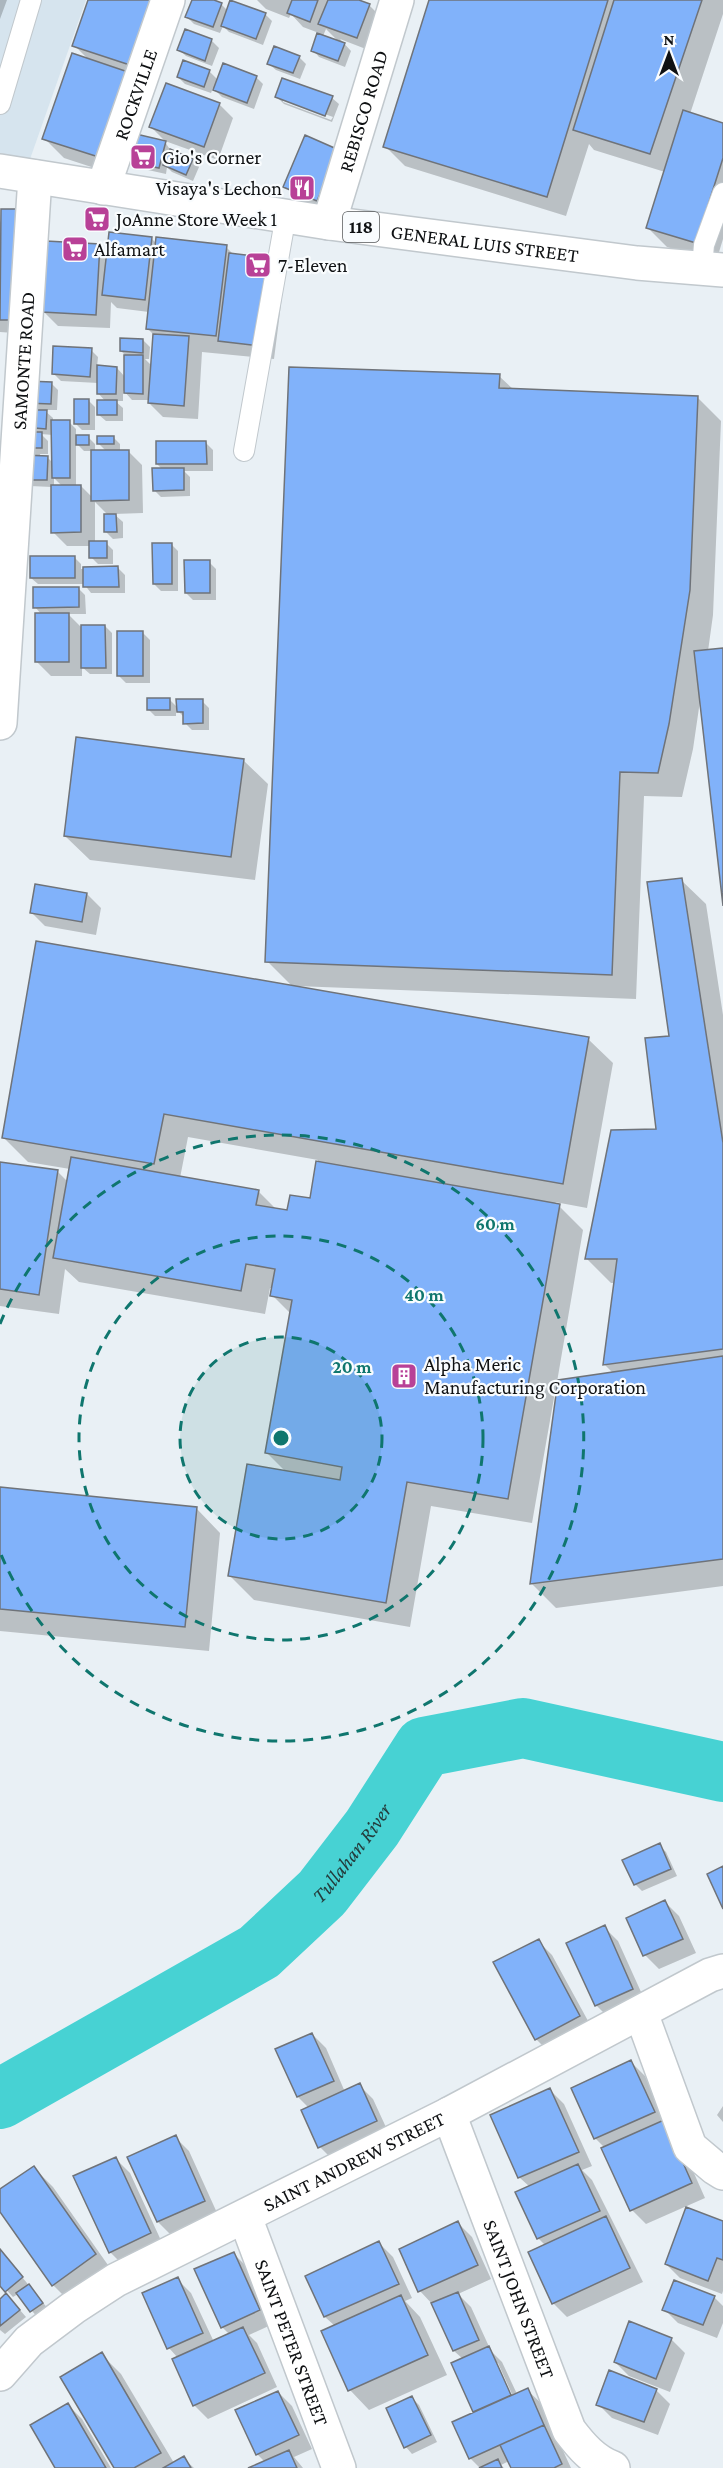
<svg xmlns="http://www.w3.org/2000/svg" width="723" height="2468" viewBox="0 0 723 2468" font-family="'Crimson Pro',serif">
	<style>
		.built { fill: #d6e4ee }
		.shadow { fill: #0003; fill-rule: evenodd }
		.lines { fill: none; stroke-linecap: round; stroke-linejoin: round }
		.river { stroke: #47d2d3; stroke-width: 60 }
		.building { fill: #81b2fa; stroke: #6f7379; stroke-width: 1.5 }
		.service-casing { stroke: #c1c8cd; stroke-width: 22 }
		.minor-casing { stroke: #c1c8cd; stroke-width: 36 }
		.primary-casing { stroke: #c1c8cd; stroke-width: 36 }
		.service { stroke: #fff; stroke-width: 20 }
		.minor { stroke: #fff; stroke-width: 33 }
		.primary { stroke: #fff; stroke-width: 33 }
		.ring { fill: none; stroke: #0f766e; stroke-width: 3; stroke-dasharray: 10 8 }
		.labels { text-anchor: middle; stroke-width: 4.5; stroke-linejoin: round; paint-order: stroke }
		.shield { fill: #f9fcfe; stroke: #55585a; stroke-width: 1.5 }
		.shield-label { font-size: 18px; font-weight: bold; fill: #0f1113 }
		.street-label { font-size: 20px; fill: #0f1113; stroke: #f9fcfe }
		.poi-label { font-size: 20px; fill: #0f1113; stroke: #f9fcfe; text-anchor: start }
		.water-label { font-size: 21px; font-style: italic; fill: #243c3c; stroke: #f9fcfe }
		.centre { fill: #0f766e; stroke: #f9fcfe; stroke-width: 3 }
		.ring-label { font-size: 18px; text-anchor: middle; font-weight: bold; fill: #0f766e; stroke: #f9fcfe; stroke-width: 4.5; stroke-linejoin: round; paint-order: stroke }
	</style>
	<rect width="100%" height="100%" fill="#e9f0f5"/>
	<!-- built -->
	<path class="built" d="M0,0h86l-57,162 -29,-5z"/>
	<!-- shadow -->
	<path class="shadow" d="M0,0h7l-7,19z
		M89,0h93l2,2 -28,84 -18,-6 15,15 -14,41 26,6 6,9 22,9 6,7 -6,14 -21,-9 -5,-5 -1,7 -27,-6 -8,-8 -6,18 -61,-20 -20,-20 45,-78 -15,-15z
		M193,0h16l12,4 7,7 37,3 7,7 -9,24 -34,-13 -6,-6 -3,7 -26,-9 -7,-7z
		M257,0h98l14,5 14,14 -12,32 -31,-12 11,12 -6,16 -26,-10 -6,-7 6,-17 -16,-6 -12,-13 -2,4 -23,-9zM326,29l13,13 -16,-6z
		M431,0h292v14l-33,100 33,10v115l-7,23 -49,-15 -20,-20 18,-55 -71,-22 -5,-6 -23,72 -161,-50 -20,-20z
		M186,31l26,10 7,7 -7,18 -26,-10 -7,-6z
		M299,57l7,7 -6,15 -24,-9 -7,-6z
		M209,71l9,9 38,-3 7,7 -9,25 -32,-12 -9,-9 -2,5 -26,-9 -7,-7z
		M277,97l55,1 7,6 -7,18 -48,-18zM283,99l50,18 -2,3 -48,-18z
		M219,104l14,14 -15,42 -53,-19 -14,-14z
		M338,151l-7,63 -32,-14 -14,-14z
		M0,221l2,2 26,111 -28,-2z
		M151,238l6,6 69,3 8,8 51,18 -11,86 -72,-7 -4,67 -35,-2 -14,-14 1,-3h-18l-9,-10v11h-8l8,7v13h-17l-7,-6 7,-13 -8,-9v-10l-37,-2 -7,-7 37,-24 7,7 -1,10 20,1 8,9v-22l-4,-4 22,-11 7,7 -1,12h-4l7,7 2,-31 -7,-7 2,-16 -32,-4 -6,-6 -1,26 -52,-2 -14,-14 55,-66 9,8z
		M499,376l15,14 183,7 24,24 -8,194 -5,36 15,-2v244l-23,-192 -7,48 -11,48 -38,-1 -8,203 -340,-13v2l292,51 25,24 -26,145 -32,-6 28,28 -26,152 56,-9 -9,-9 11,-81h-4l-24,-24 71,-129 13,-93 10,-157 25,24 17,111v571l-167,22 -24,-24 25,-192h-2l-23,131 -101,-17 -21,121 -156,-27 -25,-25 57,-103 -19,-19 24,-139 -19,-19 1,-7h-3l-5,26 -186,-32 -14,-13 -6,45 -59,-8v-143l57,8 11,11 2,-13 -42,-7 -24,-24 289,-151 -26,-26zM188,1137l130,23 -7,40 -23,11 -11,-1 -19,-19 -78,-13z
		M51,383l7,7 -1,20h-13l9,8v4h16l7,7v8h12l7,7v7h11l-8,-8 15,-6 7,7v7h8l14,14 1,48 -29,1 9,8v16l-10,1 -7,-7 2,-17 -13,-13v41h11l7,7v14h-15l-7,-7v-11h-24l-14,-14 -1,-45 -22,-1 6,-29 -9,-10 -1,-44zM41,434l12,1v28l-6,-6h-7v-3h8v-13zM76,443l8,8h8l1,47 -12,-12h-5zM54,478l8,8h-8z
		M88,400l7,7v23h-13l-7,-7z
		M206,443l7,7v21h-29l6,6v19l-29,1 -7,-7 9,-20 -6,-6z
		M171,544l7,7v40h-17l-7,-7z
		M74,557l7,7v5l37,-1 7,7v18h-34l-7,-9h-46l-7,-6z
		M209,562l7,7v31h-23l-7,-7z
		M78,588l7,7 1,19h-18l15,15 22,-3 7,7v41h-22l-8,-7v9h-31l-14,-14 5,-47 -7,-8z
		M143,633l7,7v43h-24l-7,-7z
		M169,699l9,9 24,-7 7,7v22h-17l-7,-7v-5l-9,-9v7h-21l-7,-7z
		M243,760l25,24 -13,96 -165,-20 -25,-24z
		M87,894l14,14 -5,27 -51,-9 -14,-14z
		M0,1489l196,19 24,25 -11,118 -209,-20z
		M659,1845l7,7 11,24 -35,15 -7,-7z
		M665,1902l14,14 17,37 -37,16 -14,-14 -17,-37z
		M604,1927l14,14 28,62 -36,16 -14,-14z
		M538,1941l14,14 41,75 -43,23 -14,-14z
		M312,2034l14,14 19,44 14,-7 14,14 17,37 -56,25 -14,-14 -11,-39 -11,-11 -21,-47z
		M631,2062l14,14 24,51 8,8 28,63 -59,26 -14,-14 -27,-62 -10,-10z
		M550,2090l14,14 28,62 -10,4 10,10 51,102 -76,35 -14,-14 -8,-58 -7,-7 -8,-51 -10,-9 -28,-62z
		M723,2106v16l-6,-7z
		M175,2137l14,14 29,64 -46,21 -14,-14 -29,-65z
		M116,2159l14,14 34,74 -40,19 -14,-14z
		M33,2167l20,20 62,88 -43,29 -19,-19 -53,-76v-18z
		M458,2223l14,14 19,42 -33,15 13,13 20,44 11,11 15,32 10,-4 14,13 30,65h-58l-4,-7 -8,4 3,3h-24l-10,-10 5,-46 -22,-48 10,-5 -9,-8 -20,-45 -14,-15 -19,-42zM494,2363h4l17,38 -2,1z
		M723,2223v68l-1,3 -42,-16 -14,-14z
		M379,2243l14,14 19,41 -7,3 15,16 27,58 -78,35 -19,-20 -15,-64 -10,-9 -18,-41z
		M0,2250l49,60 -11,8 -20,-24 -5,3 -13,-14z
		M233,2253l14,14 26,57 -24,11 8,8 20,44 -69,32 -14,-14 -16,-47 -9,-10 -25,-54 33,-15 14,14 23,49 16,-7 -8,-8z
		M714,2297l9,9v17l-6,15 -39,-15 -14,-14z
		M0,2301l13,1 13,15 -21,17 -5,-4z
		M671,2339l14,14 -15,39 -41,-16 -14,-14z
		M101,2354l20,20 53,89 9,-5 11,10h-79z
		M656,2390l14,14 -12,31 -46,-17 -14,-14z
		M278,2392l14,14 20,43 -18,8 9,11h-51l13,-6 -8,-8z
		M412,2398l7,7 18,37 -25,12 -6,-7z
		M68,2405l14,14 29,49h-54z"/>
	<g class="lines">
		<!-- river -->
		<path class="river" id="s1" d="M0,2099l259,-147 63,-59 50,-65 52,-81 99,-19 200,44"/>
	</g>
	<!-- building -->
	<path class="building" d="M88,0h71l-23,67 -64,-21z
		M192,0h22l8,3 -9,24 -28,-10z
		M230,0l36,13 -10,26 -35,-13z
		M292,0h26l-8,22 -23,-9z
		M328,0h31l11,4 -13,34 -39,-14z
		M429,0h179l-61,197 -164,-50z
		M614,0h88l-52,154 -77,-24z
		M185,29l27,10 -7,22 -28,-11z
		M317,33l28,10 -7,18 -27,-10z
		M274,46l26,10 -7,17 -26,-9z
		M72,53l62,21 -29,85 -63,-20z
		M183,60l27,10 -6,17 -27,-10z
		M223,63l34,13 -10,27 -34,-13z
		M282,78l51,18 -8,20 -50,-19z
		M166,83l54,20 -16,44 -55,-20z
		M683,110l40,13v35l-27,85 -50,-15z
		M136,134l30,7 -7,27 -29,-6z
		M305,135l34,15 -22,51 -34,-14z
		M170,149l23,10 -7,16 -23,-10z
		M1,209h18l-5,111h-14z
		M109,232l43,5 -7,63 -43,-5z
		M156,237l71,8 -11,91 -70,-7z
		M46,241l54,3 -4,71 -54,-3z
		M229,253l43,5 -11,88 -43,-5z
		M153,334l36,2 -5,70 -36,-3z
		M120,338l23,1v14l-23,-2z
		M53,346l39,2 -2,29 -38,-3z
		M124,355h19v39l-19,-1z
		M97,365l20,2 -1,27h-19z
		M289,367l211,7 -1,14 199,8 -8,194 -21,134 -11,49 -38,-1 -8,203 -347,-13z
		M26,381l26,1 -1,22 -26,-1z
		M74,399h15v25h-15z
		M97,400h20v15h-20z
		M25,410h22l-1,19 -22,-2z
		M51,420h19v58h-18z
		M26,432h16v16h-16z
		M76,435h13v10h-13z
		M97,436h17v8h-17z
		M156,441h50l1,23h-51z
		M91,450h38v50l-38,1z
		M22,455l26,1 -1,24h-26z
		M152,468h32v22l-31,1z
		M51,485h30v47l-30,1z
		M104,514h12l1,18h-13z
		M89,541h18v17h-18z
		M152,543h20v41h-19z
		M30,556h45v22h-45z
		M184,560h26v33h-25z
		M118,566l1,21h-36v-20z
		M33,587h46v20l-46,1z
		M35,613h34v49h-34z
		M81,625h24l1,43h-25z
		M117,631h26v45h-26z
		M723,648v258l-29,-255z
		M147,698h23v12h-23z
		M176,699h27v24l-20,1v-12h-6z
		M76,737l168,22 -13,98 -167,-21z
		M682,878l41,265v206l-120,16 14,-106h-32l26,-129 45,-1 -11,-91 24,-2 -22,-154z
		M35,884l52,9 -5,29 -52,-9z
		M36,941l553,96 -26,147 -399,-70 -10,50 -152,-26z
		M71,1157l188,33 -3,15 31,5 3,-15 20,3 6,-37 244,43 -52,295 -101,-17 -21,121 -158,-27 19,-112 93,16 2,-13 -77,-14 27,-153 -22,-4 5,-27 -29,-5 -5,27 -188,-33z
		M0,1162l58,8 -19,125 -39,-6z
		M723,1356v203l-193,25 28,-204z
		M0,1487l197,20 -12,120 -185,-18z
		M660,1843l11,26 -37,16 -12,-25z
		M723,1866v43l-16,-35z
		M665,1900l18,39 -40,17 -17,-38z
		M605,1925l28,64 -38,17 -29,-63z
		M539,1939l41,77 -45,24 -42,-78z
		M312,2033l22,48 -37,16 -22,-48z
		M631,2060l24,52 -61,27 -23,-51z
		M360,2083l17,38 -59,27 -17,-38z
		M550,2088l29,64 -61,26 -28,-63z
		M664,2120l28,63 -62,28 -29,-63z
		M176,2135l29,66 -48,21 -30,-65z
		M116,2157l35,76 -42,20 -36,-77z
		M578,2164l22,47 -63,28 -22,-47z
		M34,2166l62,88 -44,32 -52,-74v-23z
		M686,2207l37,14v39l-6,-2 -9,23 -43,-17z
		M606,2216l24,52 -78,36 -24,-52z
		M458,2221l20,44 -60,27 -19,-43z
		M379,2241l20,43 -75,33 -19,-41z
		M0,2249l23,28 -18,15 -5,-6z
		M234,2252l26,58 -39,18 -27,-59z
		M178,2277l25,56 -36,16 -25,-56z
		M674,2280l41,16 -12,29 -41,-15z
		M29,2284l14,19 -13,9 -14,-19z
		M458,2292l21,48 -26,11 -22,-48z
		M6,2293l14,17 -20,16v-27z
		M401,2295l27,60 -80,36 -27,-60z
		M629,2321l43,17 -16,41 -42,-17z
		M243,2327l22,46 -72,33 -21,-47z
		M489,2346l22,49 -38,17 -22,-49z
		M102,2352l59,101 -27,15h-20l-54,-91z
		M609,2370l48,19 -13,33 -48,-17z
		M528,2388l16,37 -75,34 -17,-37z
		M278,2391l21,44 -43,20 -21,-45z
		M412,2396l19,39 -27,13 -18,-40z
		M68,2403l38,65h-51l-25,-43z
		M544,2425l18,39 -8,4h-43l-11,-23z
		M289,2450l8,18h-49z
		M184,2456l7,12h-28z
		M498,2459l4,9h-23z"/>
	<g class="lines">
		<defs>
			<path id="service" d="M0,104l31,-104
				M702,267l2,-22 19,-52
				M244,451l42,-236"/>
			<g id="minor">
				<path id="s2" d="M103,188l65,-188"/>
				<path id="s3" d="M329,223l68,-223"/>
				<path id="s4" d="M0,723l35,-546"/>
				<path d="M641,2013l49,134 25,21 8,5"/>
				<path id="s5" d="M449,2114l120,316c12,16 25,31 44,38"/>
				<path id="s6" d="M245,2217l94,251"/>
				<path id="s7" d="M0,2374l29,-33 44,-33 43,-28 333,-166 261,-139 13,-4"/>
			</g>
			<g id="primary">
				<path id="s8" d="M0,171l329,52 308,40 86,7"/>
			</g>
		</defs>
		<!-- service casing -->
		<use href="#service" class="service-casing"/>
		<!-- minor casing -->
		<use href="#minor" class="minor-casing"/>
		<!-- primary casing -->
		<use href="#primary" class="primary-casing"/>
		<!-- service -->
		<use href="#service" class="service"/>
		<!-- minor -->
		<use href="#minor" class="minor"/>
		<!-- primary -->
		<use href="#primary" class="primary"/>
	</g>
	<!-- distance rings -->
	<circle cx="281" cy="1438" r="101" fill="#0f766e" fill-opacity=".12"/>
	<g class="ring">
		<circle cx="281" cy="1438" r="101"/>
		<circle cx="281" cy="1438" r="202"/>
		<path d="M0 1324A303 303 0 1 1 0 1552"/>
	</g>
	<!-- icons -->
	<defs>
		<symbol id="supermarket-square" viewBox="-11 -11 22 22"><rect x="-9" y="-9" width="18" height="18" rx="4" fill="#b84197" stroke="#f9fcfe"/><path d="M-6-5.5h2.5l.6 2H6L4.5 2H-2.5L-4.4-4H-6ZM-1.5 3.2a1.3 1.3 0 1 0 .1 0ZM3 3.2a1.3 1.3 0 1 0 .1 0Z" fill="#fff"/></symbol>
		<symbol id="restaurant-square" viewBox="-11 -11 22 22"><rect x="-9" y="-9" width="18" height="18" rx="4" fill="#b84197" stroke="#f9fcfe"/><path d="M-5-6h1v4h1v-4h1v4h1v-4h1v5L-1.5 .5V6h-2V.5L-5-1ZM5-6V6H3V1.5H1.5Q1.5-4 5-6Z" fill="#fff"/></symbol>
		<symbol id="building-square" viewBox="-11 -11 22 22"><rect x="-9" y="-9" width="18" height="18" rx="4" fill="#b84197" stroke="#f9fcfe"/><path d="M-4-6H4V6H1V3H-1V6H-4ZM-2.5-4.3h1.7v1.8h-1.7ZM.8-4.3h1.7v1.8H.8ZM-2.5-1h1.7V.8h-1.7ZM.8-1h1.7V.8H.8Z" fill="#fff"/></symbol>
	</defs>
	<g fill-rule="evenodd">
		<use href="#supermarket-square" x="128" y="142" width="30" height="30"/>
		<use href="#restaurant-square" x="287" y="173" width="30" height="30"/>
		<use href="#supermarket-square" x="82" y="204" width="30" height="30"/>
		<use href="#supermarket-square" x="60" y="234" width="30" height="30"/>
		<use href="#supermarket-square" x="243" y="250" width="30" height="30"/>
		<use href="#building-square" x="389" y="1361" width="30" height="30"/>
	</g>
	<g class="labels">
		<!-- shield labels -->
		<rect class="shield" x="343" y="212" width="36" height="30" rx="4.5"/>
		<g class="shield-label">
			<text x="361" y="233">118</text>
		</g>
		<!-- street labels -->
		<g class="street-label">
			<text dy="7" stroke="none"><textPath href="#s2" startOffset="99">ROCKVILLE</textPath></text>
			<text dy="7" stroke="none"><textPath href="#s3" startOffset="117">REBISCO ROAD</textPath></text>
			<text dy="7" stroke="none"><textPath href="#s8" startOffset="490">GENERAL LUIS STREET</textPath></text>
			<text dy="7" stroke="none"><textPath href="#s4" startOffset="363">SAMONTE ROAD</textPath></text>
			<text dy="7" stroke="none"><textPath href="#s7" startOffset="416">SAINT ANDREW STREET</textPath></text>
			<text dy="7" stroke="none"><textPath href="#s5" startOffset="198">SAINT JOHN STREET</textPath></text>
			<text dy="7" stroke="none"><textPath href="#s6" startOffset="134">SAINT PETER STREET</textPath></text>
		</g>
		<!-- poi labels -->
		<g class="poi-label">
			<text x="162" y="164">Gio's Corner</text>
			<text x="282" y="195" text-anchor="end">Visaya's Lechon</text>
			<text x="116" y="226">JoAnne Store Week 1</text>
			<text x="94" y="256">Alfamart</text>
			<text x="278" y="272">7-Eleven</text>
			<text x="424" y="1371">Alpha Meric<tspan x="424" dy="23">Manufacturing Corporation</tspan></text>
		</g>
		<!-- water labels -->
		<g class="water-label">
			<text dy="7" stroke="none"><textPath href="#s1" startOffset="434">Tullahan River</textPath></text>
		</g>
	</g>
	<circle cx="281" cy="1438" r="9" class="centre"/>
	<g class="ring-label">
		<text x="495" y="1230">60 m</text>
		<text x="424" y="1301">40 m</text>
		<text x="352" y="1373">20 m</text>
	</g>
	<!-- north arrow -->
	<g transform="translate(669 54)" stroke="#f9fcfe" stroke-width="4.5" paint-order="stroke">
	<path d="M0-4.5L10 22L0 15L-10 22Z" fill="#0f1113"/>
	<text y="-9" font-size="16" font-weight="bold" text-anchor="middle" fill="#0f1113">N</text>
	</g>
</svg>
